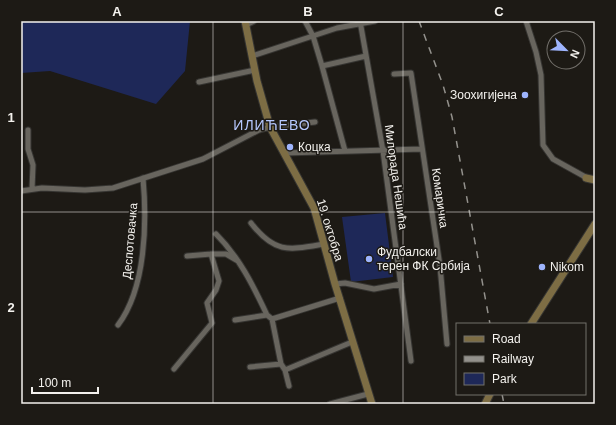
<svg xmlns="http://www.w3.org/2000/svg" width="616" height="425" viewBox="0 0 616 425" font-family="Helvetica,sans-serif">
	<style>
		.green { fill: #1e2858 }
		.lines { fill: none; stroke-linecap: round; stroke-linejoin: round }
		.street-casing { stroke: #363532; stroke-width: 7 }
		.secondary-casing { stroke: #363532; stroke-width: 9 }
		.street { stroke: #68655e; stroke-width: 5 }
		.secondary { stroke: #7d6d44; stroke-width: 7 }
		.rail { stroke: #93918c; stroke-width: 1.5; stroke-dasharray: 7 7; stroke-linecap: butt }
		.grid { fill: none; stroke: #f3f1ed; stroke-width: 1; stroke-opacity: 0.55 }
		.poi-dot { fill: #9eb4fd; stroke: #1d1a15; stroke-width: 1.5 }
		.labels { text-anchor: middle; stroke-width: 3; stroke-linejoin: round; paint-order: stroke }
		.poi-label { font-size: 12px; fill: #f3f1ed; stroke: #1d1a15; text-anchor: start }
		.street-label { font-size: 12px; fill: #f3f1ed; stroke: #1d1a15 }
		.quarter-label { font-size: 14px; letter-spacing: 1px; fill: #b6c8ff; stroke: #1d1a15 }
		.neatline { fill: none; stroke: #f3f1ed; stroke-width: 1.5 }
		.grid-label { font-size: 13px; text-anchor: middle; font-weight: bold; fill: #f3f1ed }
	</style>
	<rect width="100%" height="100%" fill="#1d1a15"/>
	<!-- green -->
	<path class="green" d="M21,21h169l-5,50 -29,33 -106,-33 -29,2z
		M385,213l8,64 -42,5 -9,-65z"/>
	<g class="lines">
		<defs>
			<path id="street" d="M305,21l8,15 9,30 23,85
				M360,21l23,130 28,210
				M526,21l10,31 5,23 2,70 10,14 36,20
				M246,25l8,-4
				M252,56l85,-28 38,-7
				M322,66l44,-10
				M394,74l17,-1 29,193 7,78
				M199,82l56,-12
				M28,130v19l5,16 -1,24
				M285,153l137,-4
				M21,191l21,-3 43,2 28,-2 90,-29 56,-29 11,-3 45,-5
				M251,223c24,31 38,27 73,21
				M216,234c23,23 37,51 51,81
				M187,256l24,-2
				M335,284l10,-1 29,6 27,-5
				M272,319l9,45
				M235,320l32,-5 5,4 68,-21
				M118,325c28,-37 29,-103 25,-147
				M250,367l31,-3 4,6 67,-28
				M174,369l38,-46 -5,-20 9,-13 3,-9 -8,-27h15l12,7
				M285,370l4,16
				M330,404l38,-10"/>
			<path id="secondary" d="M245,21l12,60 13,46 44,81 21,76 37,120
				M586,178l9,2
				M531,324l64,-100
				M485,404l5,-10"/>
		</defs>
		<!-- street casing -->
		<use href="#street" class="street-casing"/>
		<!-- secondary casing -->
		<use href="#secondary" class="secondary-casing"/>
		<!-- street -->
		<use href="#street" class="street"/>
		<!-- secondary -->
		<use href="#secondary" class="secondary"/>
		<!-- rail -->
		<path class="rail" d="M419,21l24,64 9,32 38,207
			M502,394l2,10"/>
	</g>
	<!-- grid -->
	<path class="grid" d="M213,21v383M403,21v383M21,212h574"/>
	<!-- markers -->
	<g class="poi-dot">
		<circle cx="525" cy="95" r="4"/>
		<circle cx="290" cy="147" r="4"/>
		<circle cx="369" cy="259" r="4"/>
		<circle cx="542" cy="267" r="4"/>
	</g>
	<g class="labels">
		<!-- poi labels -->
		<g class="poi-label">
			<text x="517" y="99" text-anchor="end">Зоохигијена</text>
			<text x="298" y="151">Коцка</text>
			<text x="377" y="256">Фудбалски<tspan x="377" dy="14">терен ФК Србија</tspan></text>
			<text x="550" y="271">Nikom</text>
		</g>
		<!-- street labels -->
		<g class="street-label">
			<text transform="translate(396 177) rotate(82)" y="4">Милорада Нешића</text>
			<text transform="translate(440 198) rotate(82)" y="4">Комаричка</text>
			<text transform="translate(330 230) rotate(73)" y="4">19. октобра</text>
			<text transform="translate(130 241) rotate(-85)" y="4">Деспотовачка</text>
		</g>
		<!-- quarter labels -->
		<g class="quarter-label">
			<text x="272" y="130">ИЛИЋЕВО</text>
		</g>
	</g>
	<!-- border -->
	<rect width="616" height="425" fill="none" stroke="#1d1a15" stroke-width="44"/>
	<!-- legend -->
	<rect x="456" y="323" width="130" height="72" fill="#1d1a15" stroke="#73706b"/>
	<rect x="464" y="336" width="20" height="6" fill="#7d6d44" stroke="#73706b"/>
	<text x="492" y="343" font-size="12" fill="#f3f1ed">Road</text>
	<rect x="464" y="356" width="20" height="6" fill="#93918c" stroke="#73706b"/>
	<text x="492" y="363" font-size="12" fill="#f3f1ed">Railway</text>
	<rect x="464" y="373" width="20" height="12" fill="#1e2858" stroke="#73706b"/>
	<text x="492" y="383" font-size="12" fill="#f3f1ed">Park</text>
	<!-- north arrow -->
	<g transform="translate(566 50) rotate(114)"><circle r="19" fill="#1d1a15" stroke="#73706b"/>
	<path d="M0-3L7 15L0 10L-7 15Z" fill="#9eb4fd"/>
	<text y="-6" font-size="11" font-weight="bold" text-anchor="middle" fill="#f3f1ed">N</text>
	</g>
	<!-- scale -->
	<path d="M32 387v6h66v-6" fill="none" stroke="#f3f1ed" stroke-width="2"/>
	<text x="38" y="387" font-size="12" fill="#f3f1ed" stroke="#1d1a15" stroke-width="3" paint-order="stroke">100 m</text>
	<rect x="22" y="22" width="572" height="381" class="neatline"/>
	<g class="grid-label">
		<text x="117" y="16">A</text>
		<text x="308" y="16">B</text>
		<text x="499" y="16">C</text>
		<text x="11" y="122">1</text>
		<text x="11" y="312">2</text>
	</g>
</svg>
